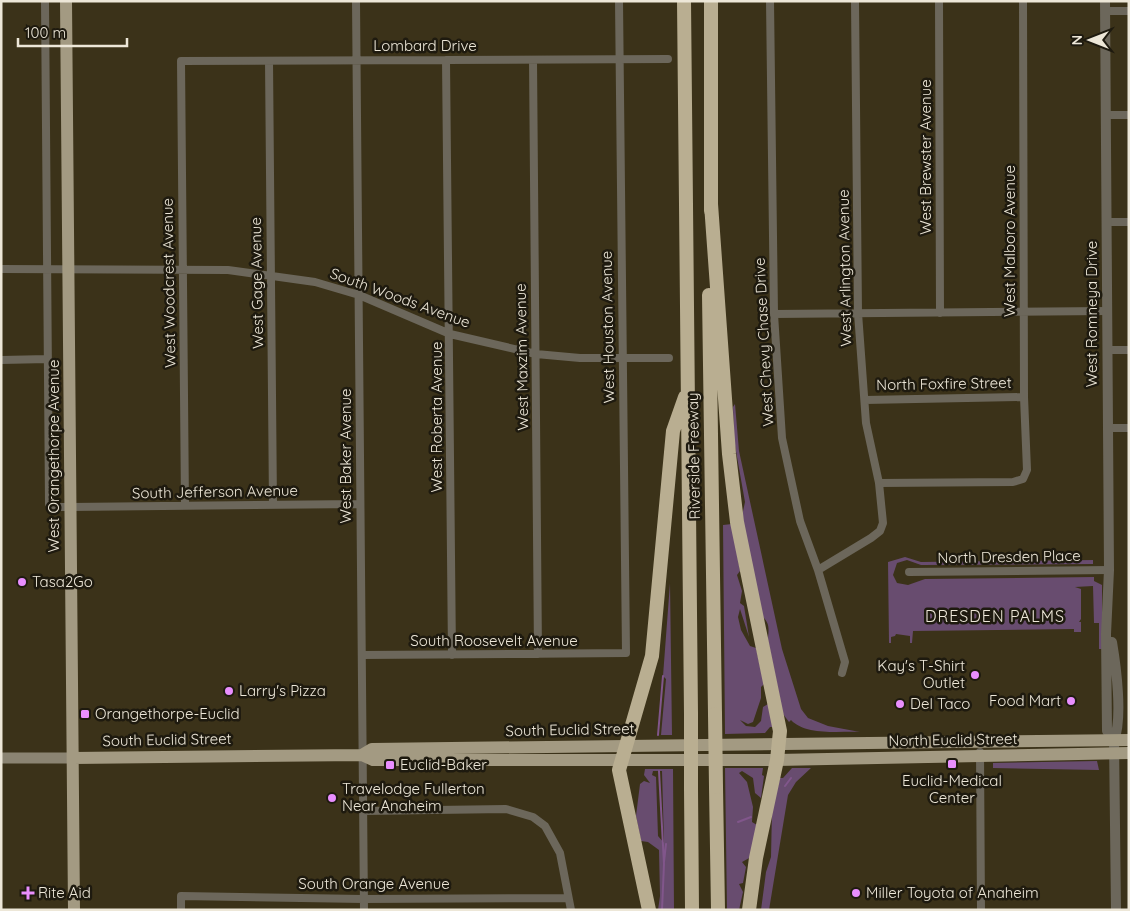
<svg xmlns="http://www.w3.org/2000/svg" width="1130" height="911" viewBox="0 0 1130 911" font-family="Quicksand,sans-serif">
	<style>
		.green { fill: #684c6f; fill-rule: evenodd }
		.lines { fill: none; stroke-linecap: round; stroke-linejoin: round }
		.stream { stroke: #81568b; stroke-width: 2 }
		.minor { stroke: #6c675b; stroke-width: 8 }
		.tertiary { stroke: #6c675b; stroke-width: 10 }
		.secondary { stroke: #8b8472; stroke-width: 11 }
		.primary { stroke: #a39a82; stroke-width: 12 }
		.motorway { stroke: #b9ae91; stroke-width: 14 }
		.motorway-bridge { stroke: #b9ae91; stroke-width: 14 }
		.poi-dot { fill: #e98efe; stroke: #1e1a0f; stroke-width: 2 }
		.labels { text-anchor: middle; stroke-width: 5; stroke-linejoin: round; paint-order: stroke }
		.street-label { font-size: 15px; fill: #ede7d8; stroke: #1e1a0f }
		.poi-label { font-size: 15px; fill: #ede7d8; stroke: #1e1a0f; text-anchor: start }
		.neighbourhood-label { font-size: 16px; letter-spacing: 1px; fill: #ede7d8; stroke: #1e1a0f }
	</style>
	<rect width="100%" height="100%" fill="#3b3219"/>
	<!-- green -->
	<path class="green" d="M735,404l4,47 43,198 19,60 7,9 20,8 32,6c-21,-1 -54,4 -69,-12l-2,2 -6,-8 -15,-73c0,-10 3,-16 -5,-24l-21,-101 3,-14 -11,-62 -1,-33z
		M732,524l8,47 -3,4 5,16 -2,12 4,3 5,31 -9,-28 -2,8 3,13 9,16 6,2 8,36 -3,3v11l-8,24 -5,2 -8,-4 6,6 9,1 6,-6 2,-14 5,-3 6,23h-4l-5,6 -40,1 -2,-209z
		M905,557l16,5 172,-2v4l-172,1 -14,-5 -10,3 -4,12 4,8 11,2 17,-6 169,-2v4l8,4v64h-3v-26h-5l-1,-37 -18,1 6,2v30l-2,3h2v10h-7v-3l-161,2 -1,12h-2v-7l-14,-2 -1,2 -4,1v6h-2l-1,-81z
		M670,583l2,152h-11l5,-56 -3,-3z
		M1097,761l2,9 -106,-2v-5z
		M725,768h38l-1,7 2,1 -3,22 -6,-5 -2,-15 -11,-7 -3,2 8,9 6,25 -1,15 5,3 -6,32 -9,5 4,5 -3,16 -4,1 4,8 -4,18h-12z
		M792,768h19l-15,14 -8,13 -19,115h-8l5,-38 5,-15 1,-47 8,-32h3z
		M645,769h28l1,141h-16l2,-14 -1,-46 -11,-8 -7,-1 -5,-25 4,-32 4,-3 6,2 -6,-8zM653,771h9l2,72 -6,-7 -2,-59 -4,-2z"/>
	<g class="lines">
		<!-- stream -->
		<path class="stream" d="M658,735l5,-59
			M659,771l5,93 -2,46
			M785,786l6,-8
			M738,822l13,-5
			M664,862l2,-18"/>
		<!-- minor -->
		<path class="minor" d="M45,1l4,503 4,3h17l290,-3
			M356,1l8,909
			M770,1l4,313 8,124 18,83 18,49 27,92 -3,11
			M939,1l1,312
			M1105,11h24
			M446,60l6,595
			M533,60l5,594
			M269,61l4,444
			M1106,115h23
			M1106,222h23
			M1,269l227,1 87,12 44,13 91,39 86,20 44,4h89
			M774,314l333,-3
			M1107,350h22
			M1,360l47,-1
			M865,400l159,-3
			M1107,428h22
			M879,483l134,-1 10,-3 4,-9 -3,-73 -1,-396
			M185,506l-4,-445 487,-2
			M818,570l53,-32 9,-7 3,-8 -4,-40 -13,-60 -8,-110 -3,-312
			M909,572l200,-2
			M362,655l264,-2 -7,-652
			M980,752l1,158
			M363,811l143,-2 27,8 12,9 15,27 11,57
			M181,910v-14l182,3 205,-1"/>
		<!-- tertiary -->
		<path class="tertiary" d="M1105,1l4,569 -3,64 1,97 7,9
			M1112,642c4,24 11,76 2,98l2,170"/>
		<!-- secondary -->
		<path class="secondary" d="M1,758h72"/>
		<!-- primary -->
		<path class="primary" d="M66,1l8,909
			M362,755l10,-6 757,-9
			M73,758l289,-3 11,5h404l352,-7"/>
		<!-- motorway -->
		<path class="motorway" d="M684,1l7,713
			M711,1v210
			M711,204l18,250 8,68 43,209 -3,29 -21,98 -7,52
			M709,295l6,419
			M716,787l2,123
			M691,788l1,122
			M649,910l-30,-140 33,-114 21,-225 12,-34"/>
		<!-- motorway-bridge -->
		<path class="motorway-bridge" d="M691,714v74
			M715,714l1,73"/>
	</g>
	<!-- markers -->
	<g class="poi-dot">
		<circle cx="22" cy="582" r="5"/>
		<circle cx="975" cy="675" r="5"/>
		<circle cx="229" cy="691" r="5"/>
		<circle cx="1071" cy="701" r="5"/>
		<circle cx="900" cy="704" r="5"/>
		<rect x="80" y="709" width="10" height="10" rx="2.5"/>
		<rect x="947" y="759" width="10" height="10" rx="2.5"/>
		<rect x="385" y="760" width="10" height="10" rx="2.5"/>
		<circle cx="332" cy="798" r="5"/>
		<path d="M25.5 885.5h5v5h5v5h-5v5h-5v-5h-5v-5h5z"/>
		<circle cx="856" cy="893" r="5"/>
	</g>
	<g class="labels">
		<!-- street labels -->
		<g class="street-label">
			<text x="425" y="51">Lombard Drive</text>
			<text transform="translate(926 157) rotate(-90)" y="5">West Brewster Avenue</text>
			<text transform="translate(1010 241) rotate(-90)" y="5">West Malboro Avenue</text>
			<text transform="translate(845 268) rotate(-91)" y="5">West Arlington Avenue</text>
			<text transform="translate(169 283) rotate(-91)" y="5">West Woodcrest Avenue</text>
			<text transform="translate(257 283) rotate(-91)" y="5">West Gage Avenue</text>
			<text transform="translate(400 298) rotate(20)" y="5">South Woods Avenue</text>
			<text transform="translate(1092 314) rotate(-90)" y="5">West Romneya Drive</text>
			<text transform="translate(608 327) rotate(-91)" y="5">West Houston Avenue</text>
			<text transform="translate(764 342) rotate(-93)" y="5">West Chevy Chase Drive</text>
			<text transform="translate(522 357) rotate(-91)" y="5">West Maxzim Avenue</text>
			<text transform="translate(944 384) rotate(-1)" y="5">North Foxfire Street</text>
			<text transform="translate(437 417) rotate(-90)" y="5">West Roberta Avenue</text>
			<text transform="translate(54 456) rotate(-90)" y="5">West Orangethorpe Avenue</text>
			<text transform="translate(346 456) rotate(-90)" y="5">West Baker Avenue</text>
			<text transform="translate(694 456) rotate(-91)" y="5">Riverside Freeway</text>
			<text transform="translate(215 492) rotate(-1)" y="5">South Jefferson Avenue</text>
			<text transform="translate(1009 557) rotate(-1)" y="5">North Dresden Place</text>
			<text x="494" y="646">South Roosevelt Avenue</text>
			<text transform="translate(570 730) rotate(-1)" y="5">South Euclid Street</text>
			<text transform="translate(167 740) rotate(-1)" y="5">South Euclid Street</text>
			<text transform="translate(953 740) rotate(-1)" y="5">North Euclid Street</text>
			<text x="374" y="889">South Orange Avenue</text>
		</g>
		<!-- poi labels -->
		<g class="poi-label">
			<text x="32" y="587">Tasa2Go</text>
			<text x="965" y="671" text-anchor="end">Kay's T-Shirt<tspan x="965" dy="17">Outlet</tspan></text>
			<text x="239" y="696">Larry's Pizza</text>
			<text x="1061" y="706" text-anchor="end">Food Mart</text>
			<text x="910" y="709">Del Taco</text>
			<text x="95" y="719">Orangethorpe-Euclid</text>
			<text x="400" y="770">Euclid-Baker</text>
			<text x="952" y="786" text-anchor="middle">Euclid-Medical<tspan x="952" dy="17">Center</tspan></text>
			<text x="342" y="794">Travelodge Fullerton<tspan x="342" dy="17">Near Anaheim</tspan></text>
			<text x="38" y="898">Rite Aid</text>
			<text x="866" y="898">Miller Toyota of Anaheim</text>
		</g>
		<!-- neighbourhood labels -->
		<g class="neighbourhood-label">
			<text x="995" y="622">DRESDEN PALMS</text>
		</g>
	</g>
	<!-- border -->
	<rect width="1130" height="911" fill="none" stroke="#ede7d8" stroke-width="5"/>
	<!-- north arrow -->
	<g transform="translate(1090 40) rotate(270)" stroke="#1e1a0f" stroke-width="4" paint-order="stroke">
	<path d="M0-4L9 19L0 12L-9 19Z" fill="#ede7d8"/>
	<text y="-8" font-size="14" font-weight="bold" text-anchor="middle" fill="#ede7d8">N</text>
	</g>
	<!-- scale -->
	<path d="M18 38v8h109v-8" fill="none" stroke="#ede7d8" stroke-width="2.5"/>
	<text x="25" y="38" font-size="15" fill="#ede7d8" stroke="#1e1a0f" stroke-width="4" paint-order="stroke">100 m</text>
</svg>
